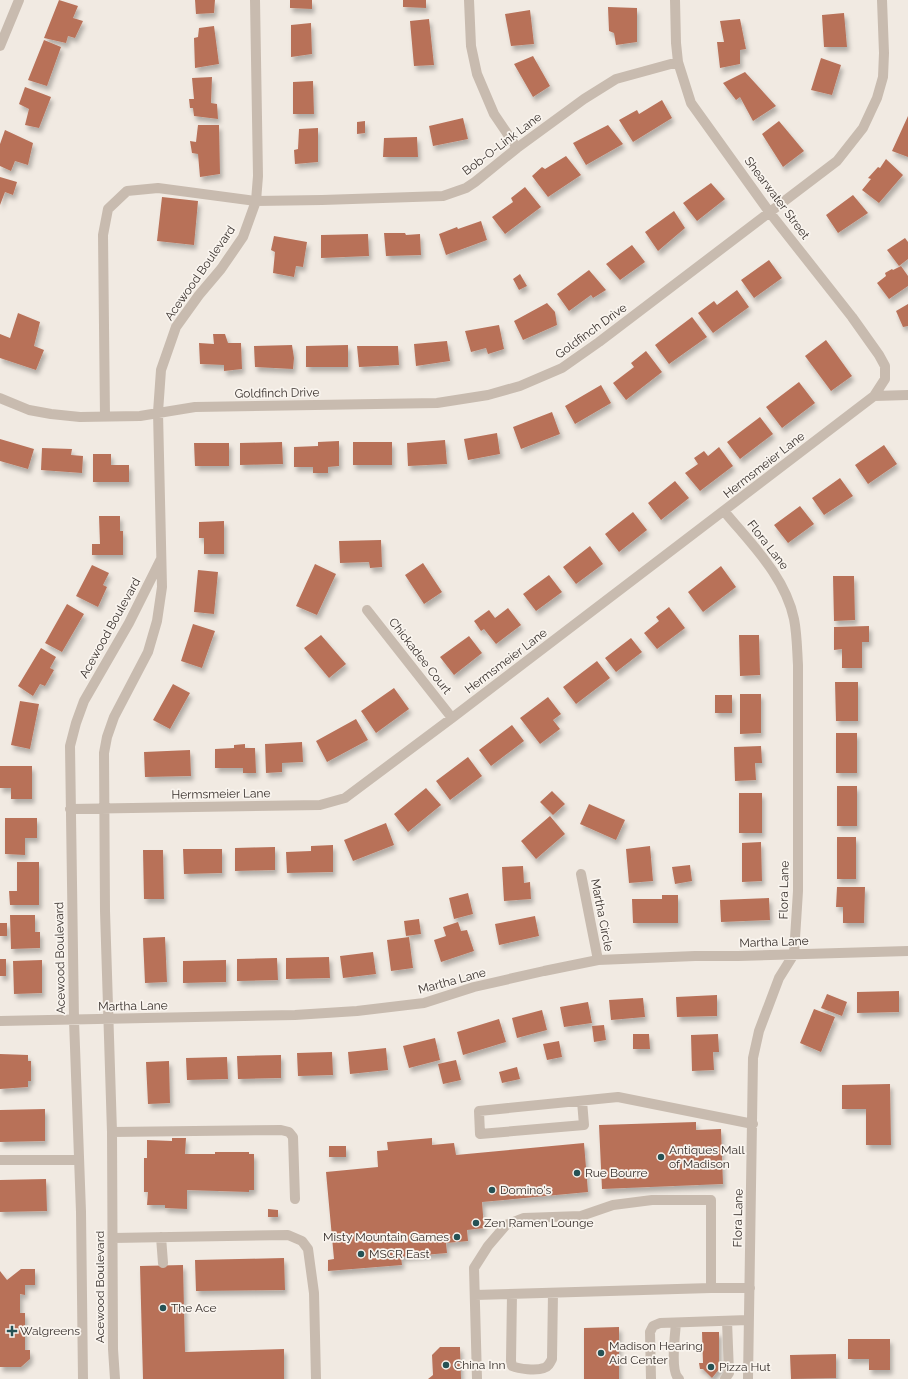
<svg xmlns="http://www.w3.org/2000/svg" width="908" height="1379" viewBox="0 0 908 1379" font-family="Raleway,sans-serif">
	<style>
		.building { fill: #b87159; filter: url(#shadow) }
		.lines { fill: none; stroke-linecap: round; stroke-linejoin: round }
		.minor { stroke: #c8bbaf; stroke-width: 10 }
		.poi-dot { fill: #265255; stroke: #f9f4ee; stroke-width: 1.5 }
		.labels { text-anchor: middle; stroke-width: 3.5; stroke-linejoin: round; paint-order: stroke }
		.street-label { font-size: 12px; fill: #38302c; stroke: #f9f4ee }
		.poi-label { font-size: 12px; fill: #38302c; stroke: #f9f4ee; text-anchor: start }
	</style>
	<defs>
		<filter id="shadow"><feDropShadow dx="2.5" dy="4.5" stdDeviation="2" flood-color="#0004"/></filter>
	</defs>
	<rect width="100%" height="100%" fill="#f1eae2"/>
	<!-- building -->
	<path class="building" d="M59,0l19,6 -5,12 10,3 -8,17 -7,-2 -2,7 -22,-5z
		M195,0h20l-1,13 -18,1z
		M290,0h22v9l-22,-1z
		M403,0h23v8l-23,-1z
		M608,7l29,1v34l-21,3 -2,-12 -5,-2z
		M530,10l4,34 -23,2 -6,-32z
		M844,13l3,34h-23l-2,-32z
		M429,19l5,46 -20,1 -4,-45z
		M740,19l6,30 -6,1v14l-20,4 -3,-26h7l-4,-21z
		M311,23l1,31 -21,3v-32z
		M214,26l5,38 -24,4 -1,-30 4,-1 1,-9z
		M44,40l17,7 -14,39 -19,-6z
		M533,56l17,30 -17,11 -19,-33z
		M821,58l20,7 -9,30 -21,-5z
		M745,72l31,34 -23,15 -13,-24 -4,3 -13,-17z
		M212,77l-1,26 6,1 1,15 -24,-3 -1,-8h-3l-1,-9h5l-2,-21z
		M313,81l1,33h-21v-32z
		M25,87l26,10 -12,31 -14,-3 4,-16 -10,-5z
		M662,100l10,18 -39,24 -14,-22 18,-10 2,4z
		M908,116v41l-16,-6z
		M463,118l5,21 -35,7 -4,-20z
		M365,121v12l-8,1v-12z
		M779,121l25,30 -21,16 -21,-33z
		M198,125h21l1,49 -20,3 -2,-23 -6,-1 -2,-12 6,1z
		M608,125l15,19 -37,21 -13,-22z
		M318,128v34l-23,2 -1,-14 4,-1 1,-20z
		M5,130l28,13 -5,22 -13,-4 -4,10 -11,-5v-22z
		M417,137l1,20h-35l1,-19z
		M566,156l15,19 -33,22 -16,-21 10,-9 3,2z
		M886,159l17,16 -24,28 -17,-13 9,-11 -3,-1 10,-11 2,1z
		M0,177l17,5 -4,13 -8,-3 -5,13z
		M711,183l14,16 -28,22 -14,-18z
		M525,187l16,20 -36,27 -13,-17 21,-15 -2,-4z
		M853,195l15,18 -30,20 -12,-18z
		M162,197l36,4 -4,44 -37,-4z
		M674,211l11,17 -27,23 -13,-19z
		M481,221l6,19 -41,15 -7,-21 18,-7 1,2z
		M384,233h21l1,2 14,-1 1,21 -35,1z
		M368,234l1,22 -48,2v-23z
		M274,236l33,6 -4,25 -7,-1 -2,11 -21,-4 2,-21 -4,-2z
		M905,238l3,4v17l-9,7 -12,-16z
		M632,245l13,17 -25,18 -14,-16z
		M769,260l13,18 -28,20 -13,-18z
		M901,266l7,10v10l-19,13 -12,-16 9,-7 -1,-3 7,-4 1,1z
		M589,270l17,20 -13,8 -2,-3 -22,16 -12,-17z
		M520,274l7,12 -8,4 -6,-11z
		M737,290l12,17 -36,26 -15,-20 16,-12 3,4z
		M547,303l8,9 2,13 -34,15 -9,-19z
		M908,304v22l-5,1 -7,-16z
		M18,313l22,9 -6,24 10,4 -8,20 -36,-12v-24l10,4z
		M692,317l15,20 -38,27 -14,-19z
		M499,325l5,24 -16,5 -2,-6 -15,4 -6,-21z
		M213,334h12l3,9h13l1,26 -18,2v-6l-24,-1 -1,-21 15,1z
		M826,340l26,36 -21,15 -26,-35z
		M447,341l3,20 -34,5 -2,-22z
		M292,345l2,13 -1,11 -38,-2 -1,-21z
		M348,345v22h-42v-21z
		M357,346h41l1,19 -40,2z
		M646,351l16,21 -36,28 -13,-17 21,-16 -3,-4z
		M799,382l16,21 -33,25 -16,-21z
		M601,385l10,18 -36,21 -10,-18z
		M552,412l8,22 -39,15 -8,-22z
		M760,417l13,17 -33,25 -13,-17z
		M497,433l3,21 -32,6 -4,-21z
		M0,439l34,10 -6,20 -28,-8z
		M445,440l2,24 -39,2 -1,-23z
		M339,441v25l-11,1v6h-15v-6h-19v-20l24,-1v-4z
		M282,442l1,22 -43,1v-22z
		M353,442h39v23h-39z
		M194,443h35v23h-34z
		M884,445l13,19 -29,20 -13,-19z
		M719,447l14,19 -33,25 -15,-18 13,-9 -4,-6 10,-7 4,5z
		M42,448l30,1 -1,6 12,1 -1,17 -41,-3z
		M93,454h18v11h18v17h-36z
		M840,478l13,18 -29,19 -12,-17z
		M675,481l14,17 -28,22 -13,-17z
		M800,506l14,18 -26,19 -14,-18z
		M633,512l14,18 -28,22 -14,-18z
		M99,516h21v15h3v24h-31v-11h8z
		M224,521v33h-20v-16h-5v-16z
		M381,540l1,27 -12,1 -1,-6 -29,1 -1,-22z
		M590,546l13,18 -27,20 -13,-17z
		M423,563l19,29 -18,12 -19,-29z
		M315,564l21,10 -19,41 -21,-9z
		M92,565l17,8 -6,12 4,2 -9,20 -22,-11z
		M721,566l15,21 -33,25 -15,-20z
		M198,570l20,2 -4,42 -20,-2z
		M549,575l13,17 -26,19 -13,-17z
		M833,576h21l1,44 -21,1z
		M67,604l17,10 -22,38 -17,-9z
		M669,607l16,21 -28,21 -13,-16 15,-12 -3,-4z
		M508,608l13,17 -25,19 -12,-15 -3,2 -7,-10 15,-11 6,8z
		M193,624l22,7 -13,37 -21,-7z
		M869,626v16h-7v26h-20v-19l-8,1v-23z
		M321,635l25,29 -17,14 -25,-30z
		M739,635h20l1,40 -20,1z
		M469,636l13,17 -28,22 -14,-18z
		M631,638l11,14 -26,20 -11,-14z
		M41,648l15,9 -6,11 4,2 -9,16 -5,-2 -7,12 -15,-10z
		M597,661l13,17 -34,26 -13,-17z
		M835,682h23v39h-22z
		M173,684l17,9 -20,36 -17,-9z
		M394,688l15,21 -33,24 -15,-22z
		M740,694h21v39l-21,1z
		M715,695h17v18h-17z
		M548,697l13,17 -8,6 7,9 -20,15 -20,-26z
		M20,701l19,3 -9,45 -19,-4z
		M356,719l12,21 -41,22 -11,-21z
		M512,725l12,16 -33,25 -12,-16z
		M836,733h21v40h-21z
		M302,742l1,20 -21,1v9l-16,1 -1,-29z
		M245,744v4h10l1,25h-13v-5h-28v-19l19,-1v-3z
		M761,746l1,17h-7l1,17 -21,1 -1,-34z
		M190,750l1,26 -46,1 -1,-25z
		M468,757l14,19 -32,24 -14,-19z
		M0,766h32v33h-21v-11h-11z
		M837,786h20v40h-20z
		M426,788l15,17 -33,27 -14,-18z
		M552,791l13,13 -12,11 -13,-13z
		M739,793h23v40h-23z
		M589,804l36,16 -9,20 -36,-16z
		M550,816l15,18 -29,25 -15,-18z
		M5,818h32v20h-12v17l-20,-1z
		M386,823l8,22 -41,16 -9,-21z
		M837,837h19v42h-19z
		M761,842l1,39 -20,1v-39z
		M333,845v27l-46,1 -1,-21 25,-1v-5z
		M650,846l3,35 -24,2 -3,-34z
		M275,847v23l-40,1v-23z
		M183,849h39v24l-38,1z
		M143,850h20l1,49h-20z
		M17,862h22v43h-29l-1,-14h8z
		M690,865l2,16 -17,3 -3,-17z
		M523,866l1,17 6,-1 1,17 -27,2 -2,-34z
		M837,887h28l-1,36h-21v-16h-7z
		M468,893l5,21 -19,5 -5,-21z
		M662,895h16v28h-45l-1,-24h30z
		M769,898l1,22 -49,2 -1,-22z
		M10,915h25v17h5v16l-29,1z
		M535,916l4,20 -40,9 -4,-21z
		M419,919l2,15 -15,2 -2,-15z
		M458,922l3,9 6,-1 7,21 -33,11 -7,-22 12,-4 -3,-9z
		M0,923h7v13h-7z
		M165,937l2,45 -22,1 -2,-45z
		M409,937l4,31 -22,3 -4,-31z
		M373,952l3,22 -33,4 -3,-22z
		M329,957l1,21 -44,1v-21z
		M277,958l1,22 -41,1v-22z
		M0,959h6v17h-6z
		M42,960v33l-28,1 -1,-33z
		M226,960v22l-43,1v-22z
		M899,991v21l-42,1v-21z
		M827,994l20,8 -5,14 -21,-8z
		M717,995v21l-40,1 -1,-20z
		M643,998l2,19 -34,3 -2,-20z
		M588,1002l4,21 -28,4 -4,-20z
		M814,1009l21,8 -14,35 -21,-9z
		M542,1010l5,20 -30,8 -5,-20z
		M499,1019l7,23 -43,13 -6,-23z
		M604,1025l2,15 -12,2 -2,-16z
		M633,1034h16l1,15h-17z
		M718,1034l1,18h-6l1,18 -22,1 -1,-36z
		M435,1038l5,22 -31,8 -6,-22z
		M559,1041l3,16 -15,3 -4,-16z
		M386,1048l2,22 -38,4 -2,-22z
		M332,1052l1,23 -35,1 -1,-23z
		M0,1054l28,1v6h3v20h-3v6l-28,2z
		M281,1055v23l-43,1 -1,-23z
		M227,1057l1,22 -41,1 -1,-22z
		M456,1060l5,20 -18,4 -5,-20z
		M169,1061l1,42 -22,1 -2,-42z
		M517,1067l3,12 -18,4 -3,-11z
		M890,1084l1,61h-25v-36h-24v-24z
		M45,1109v32l-45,1v-32z
		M696,1122v8l25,-1 2,55 -121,5 -3,-64z
		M172,1138h14l-1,16h30v-2h34v2h5v36h-5v2l-62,-2v19l-22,-1v-3h-18l1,-13h-4v-34h3v-18l25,1z
		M432,1138v7l22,-2 2,12 128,-12 4,49 -106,10 2,26 -17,2 1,11 -22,2 1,10 -46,4 1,8 -74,6v-11l6,-1 -8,-87 52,-5 -1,-16 11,-1 -1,-8z
		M329,1146h17v11h-17z
		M46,1179l1,32 -47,1v-32z
		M268,1209l10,1v7h-10z
		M284,1258l1,32 -89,1 -1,-31z
		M183,1265l2,87 99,-3v30h-141l-3,-113z
		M21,1269h14v16h-10v10l-5,-1v19h5v37h5v9l-9,8h-21v-96l7,9z
		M619,1327v52h-35v-51z
		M702,1332h17v32h4v4h-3l-8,10 -9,-9h-3l-1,-6h4z
		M848,1339h42v31h-21v-11h-21z
		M440,1347h20l1,32h-33l5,-4 -1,-20z
		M836,1354v24l-45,1 -1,-24z"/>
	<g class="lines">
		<!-- minor -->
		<path class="minor" d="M469,0l2,46 6,28 17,40 23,34
			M675,0l1,43 2,19 13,41 79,110 82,104 27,38 6,11v13l-11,17
			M0,46l19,-46
			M0,398l29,12 22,4 29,3 60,-1 55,-9 242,-4 51,-8 32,-9 42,-18 37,-26 238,-181 26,-33 14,-30 6,-21 1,-24 -2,-53
			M105,417l-2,-182 5,-26 19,-18 31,-3 98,13 66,-1 121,-4 23,-8 9,-6 42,-34 67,-49 32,-20 62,-17
			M724,511c27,33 61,65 70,108 3,15 3,30 4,46v226l-4,63 -15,24 -20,53 -6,27 -5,321
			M367,610l85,108
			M70,809l250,-4 25,-7 107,-80 422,-322 34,-1
			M581,874l17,86
			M0,1021l295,-6 62,-4 67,-8 50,-16 70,-16 54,-11 97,-4h43l170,-5
			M582,1101l2,24 -104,9 -1,-23 139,-14 135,27
			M112,1132l169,-2 8,2 4,5 2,62
			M0,1160h79
			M161,1237l2,26
			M113,1238l175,-3 14,6 6,8 6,44 2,86
			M512,1294l-1,67 1,5c7,3 24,5 32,2 4,-1 6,-5 8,-9l1,-66
			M475,1295l236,-7
			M676,1323c-1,12 -6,49 3,56
			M83,1379l-2,-167 -7,-192 -4,-274 6,-23 8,-22 45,-78 32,-64
			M115,1379l-2,-30 -1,-217 -7,-221 -1,-158 3,-16 7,-20 34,-65 9,-31 5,-34 -4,-175 3,-42 15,-43 23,-32 22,-26 22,-32 13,-36 2,-25 -3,-176
			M477,1379l-3,-111 14,-22 18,-21 18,-7 57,-2 32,-11 39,-5h59v88h39
			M651,1379l-1,-47 3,-6 7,-3 88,-3
			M725,1379l4,-6 -2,-52"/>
	</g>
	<!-- markers -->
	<g class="poi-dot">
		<circle cx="661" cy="1157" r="4"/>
		<circle cx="577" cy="1173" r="4"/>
		<circle cx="492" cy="1190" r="4"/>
		<circle cx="476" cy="1223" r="4"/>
		<circle cx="457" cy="1237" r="4"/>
		<circle cx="361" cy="1254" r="4"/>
		<circle cx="163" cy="1308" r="4"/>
		<path d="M10 1325h4v4h4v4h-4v4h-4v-4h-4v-4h4z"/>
		<circle cx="601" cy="1353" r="4"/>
		<circle cx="446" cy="1365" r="4"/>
		<circle cx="711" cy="1367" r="4"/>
	</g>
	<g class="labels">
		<!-- street labels -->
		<g class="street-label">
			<text transform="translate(502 144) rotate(-37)" y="4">Bob-O-Link Lane</text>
			<text transform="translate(777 198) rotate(53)" y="4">Shearwater Street</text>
			<text transform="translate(200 273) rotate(-55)" y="4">Acewood Boulevard</text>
			<text transform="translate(591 331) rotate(-36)" y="4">Goldfinch Drive</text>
			<text transform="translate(277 393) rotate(-1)" y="4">Goldfinch Drive</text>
			<text transform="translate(764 465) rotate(-38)" y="4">Hermsmeier Lane</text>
			<text transform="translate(768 545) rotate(52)" y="4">Flora Lane</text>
			<text transform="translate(110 628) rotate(-61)" y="4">Acewood Boulevard</text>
			<text transform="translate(420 656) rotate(52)" y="4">Chickadee Court</text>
			<text transform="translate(506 661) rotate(-37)" y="4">Hermsmeier Lane</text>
			<text transform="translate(221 794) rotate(-1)" y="4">Hermsmeier Lane</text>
			<text transform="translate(784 890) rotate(-89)" y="4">Flora Lane</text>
			<text transform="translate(602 915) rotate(79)" y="4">Martha Circle</text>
			<text transform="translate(774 942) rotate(-2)" y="4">Martha Lane</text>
			<text transform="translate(60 958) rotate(-91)" y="4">Acewood Boulevard</text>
			<text transform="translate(452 981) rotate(-15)" y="4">Martha Lane</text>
			<text transform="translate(133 1006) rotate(-1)" y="4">Martha Lane</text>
			<text transform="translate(738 1218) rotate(-89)" y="4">Flora Lane</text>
			<text transform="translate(100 1287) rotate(-90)" y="4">Acewood Boulevard</text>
		</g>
		<!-- poi labels -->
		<g class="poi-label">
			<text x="669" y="1154">Antiques Mall<tspan x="669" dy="14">of Madison</tspan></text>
			<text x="585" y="1177">Rue Bourre</text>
			<text x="500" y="1194">Domino's</text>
			<text x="484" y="1227">Zen Ramen Lounge</text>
			<text x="449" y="1241" text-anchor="end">Misty Mountain Games</text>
			<text x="369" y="1258">MSCR East</text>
			<text x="171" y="1312">The Ace</text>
			<text x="20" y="1335">Walgreens</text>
			<text x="609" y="1350">Madison Hearing<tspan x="609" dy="14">Aid Center</tspan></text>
			<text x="454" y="1369">China Inn</text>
			<text x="719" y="1371">Pizza Hut</text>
		</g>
	</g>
</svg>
